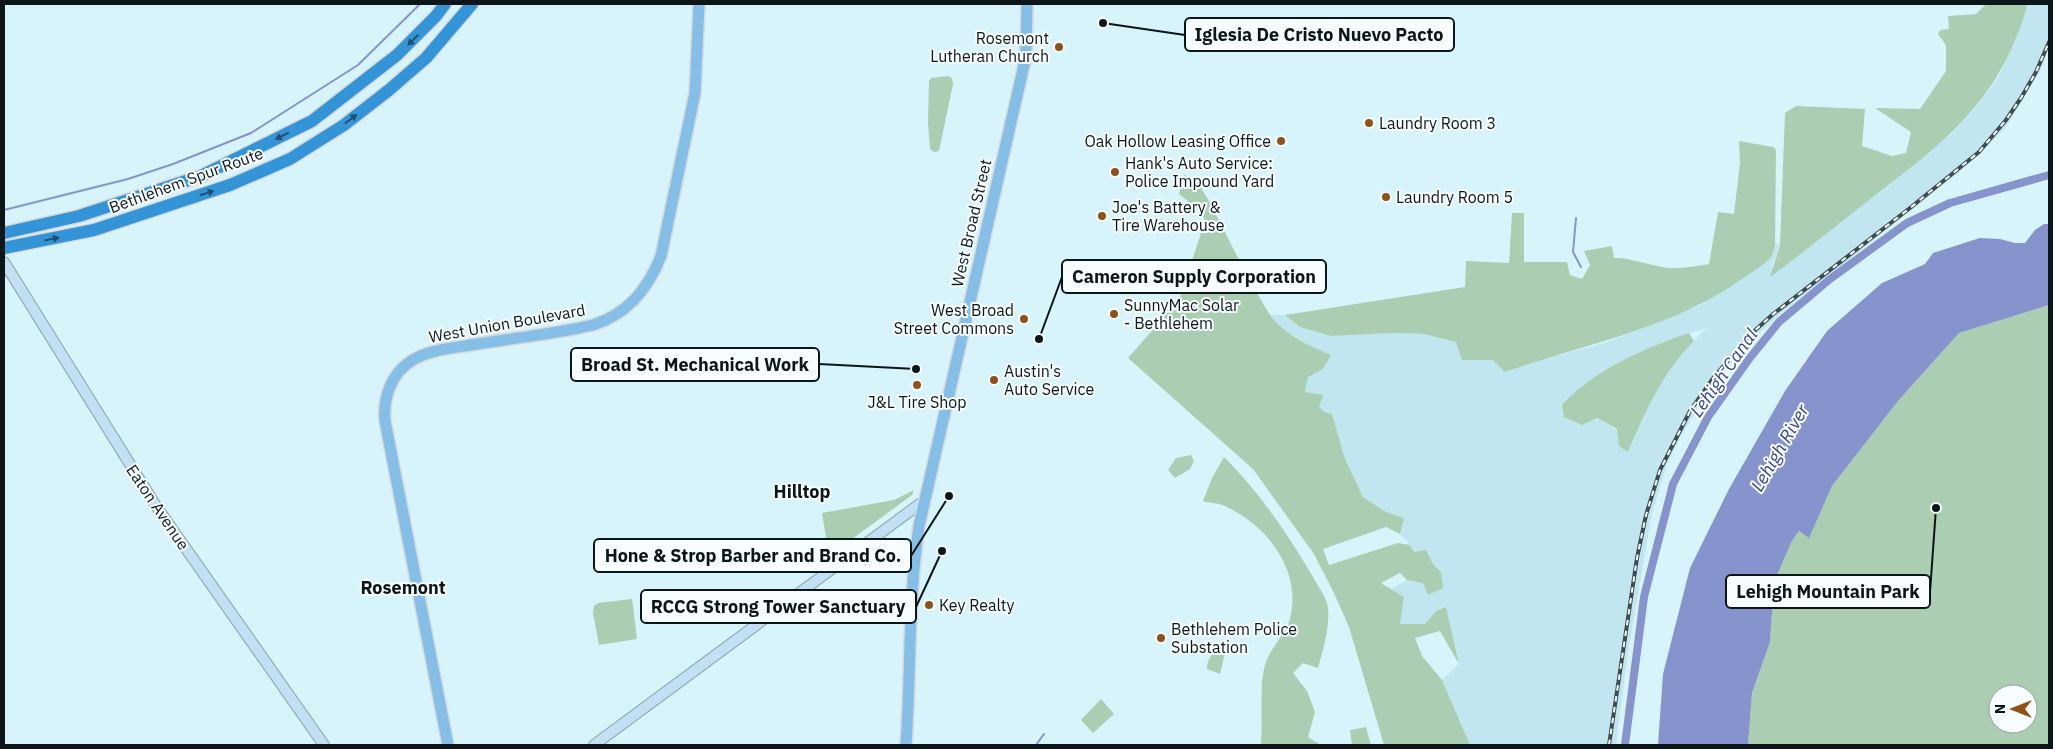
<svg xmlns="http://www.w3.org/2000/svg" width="2053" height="749" viewBox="0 0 2053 749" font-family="'IBM Plex Sans',sans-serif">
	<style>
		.built { fill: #c1e6ef; fill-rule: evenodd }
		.green { fill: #abcdb1; fill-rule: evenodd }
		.water { fill: #8693cc }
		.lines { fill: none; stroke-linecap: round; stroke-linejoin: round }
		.stream { stroke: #8693cc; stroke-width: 2 }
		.canal { stroke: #8693cc; stroke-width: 8 }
		.secondary-casing { stroke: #87a2a8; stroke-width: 12 }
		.primary-casing { stroke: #d8dada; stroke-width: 14 }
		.highway-casing { stroke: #d8dada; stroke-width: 15 }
		.secondary { stroke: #c2dff3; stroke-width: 10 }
		.primary { stroke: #85bfe7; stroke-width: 11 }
		.highway { stroke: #3395d7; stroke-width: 12 }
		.rail-casing { stroke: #3d4c50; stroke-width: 4 }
		.rail { stroke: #f7fdfe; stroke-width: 2; stroke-dasharray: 5.5; stroke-linecap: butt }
		.oneway { fill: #1e4f6e }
		.poi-dot { fill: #8f5116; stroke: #f7fdfe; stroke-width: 2 }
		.labels { text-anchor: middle; stroke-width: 4; stroke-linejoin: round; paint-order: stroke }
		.poi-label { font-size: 16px; fill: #0c1619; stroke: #f7fdfe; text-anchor: start }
		.street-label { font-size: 16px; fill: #0c1619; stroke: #f7fdfe }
		.water-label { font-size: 18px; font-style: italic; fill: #394389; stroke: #f7fdfe }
		.neighbourhood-label { font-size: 18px; font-weight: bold; fill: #0c1619; stroke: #f7fdfe }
		.leader { fill: none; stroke: #0c1619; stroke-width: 2 }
		.callout-dot { fill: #0c1619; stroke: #f7fdfe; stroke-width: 2 }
		.callout { fill: #f7fdfe; stroke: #0c1619; stroke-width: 2 }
		.callout-label { font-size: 18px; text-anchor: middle; font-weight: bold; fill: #0c1619 }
	</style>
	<rect width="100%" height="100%" fill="#d7f4fb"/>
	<!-- built -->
	<path class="built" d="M2027,4h22v45l-9,22 -36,59 -46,43 -178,141 -31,29 -30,32 -37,59 -15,31 -15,48 -24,139 -12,93h-146l-28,-65 17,-16 -13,-57 -10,4 -11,13h-26l5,-27 -13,-8 16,-9 16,3 5,12 13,-23 -8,-8 -7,-13 -12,1 -4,-7 -10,-11 4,-16 -18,-6 -23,-15 -18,-38 -13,-45 -8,-1 -19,-20 3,-16 15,-8 8,-14 -17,-7 -33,-20 -11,-13h15l15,12 31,9 61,-3 32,1 32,8 6,17 31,1 12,12 35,-12 64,-17 43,-16 53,-22 70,-47 5,-14 5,1 -9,23 99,-69 80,-64 24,-25 25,-34 16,-35zM1706,328l-21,22 -22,28 -17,33 -18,41 -9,-7 -2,-15 -21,-12 67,-76z"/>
	<!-- green -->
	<path class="green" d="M1986,4h41c-3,16 -10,31 -16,46 -33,70 -83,104 -142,150 -33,26 -65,52 -99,77l10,-32 5,-132 11,-7 69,3 -3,37 30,10 14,-3 5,-21 -36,-24 45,1 26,-38v-26l-8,-11 2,-4 9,-1 -1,-13 28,-2z
		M948,76l4,2 1,6 -14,67 -5,1 -4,-3 -2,-26 1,-42 2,-3z
		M1739,141l34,6 3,3 -1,94c-1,4 -2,11 -5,14 -7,8 -20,15 -28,21 -71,50 -157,65 -237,93l-12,-12h-31l-6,-18 -32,-8 -32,-1 -61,3 -31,-9 -15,-12 180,-28 1,-26 43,2 3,-50h12v49h43l3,13 12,4 8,-14 -6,-14 28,-5 2,12c19,0 36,8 55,10 13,1 28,-2 40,-4l9,-52 16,2 6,-51z
		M1184,175l11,3c24,37 40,78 62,115 7,12 13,25 24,34 14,12 33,21 50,28l-8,14 -15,8 -3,15 18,3 -4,12 5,5 8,2 13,45 18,38 23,15 18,6 -4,16 -14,-7 -63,22 6,16 69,-22 12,2 4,7 12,-2 7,14 8,8 2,16 -15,7 -5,-12 -16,-3 -7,-7 -19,10 23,14 -4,27h25l11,-13 10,-4 13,57 -19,-33 -25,7 7,18 20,24 28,65h-86l-35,-118 -16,-36 -19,-37 -61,-85 -125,-111 51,-58 26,-79 -4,-9 -22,-18z
		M2049,305v440h-301l4,-52 18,-51 4,-60 18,-41 7,-10 10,6 23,-51 66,-85 61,-68zM1998,694h30v30h-30z
		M1689,333l5,8c-32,32 -49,71 -66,111l-9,-6 -2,-17 -20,-11 -15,7 -18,-8 -2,-12c30,-34 85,-58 127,-72z
		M1191,455l3,6 -4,8 -15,9 -7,-8 8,-12z
		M1224,457c35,35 64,77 89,120 5,9 14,21 15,31 2,18 -5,43 -10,60l-15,-5 -10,10 14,18 8,21 -7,25 13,8h-60c2,-22 -2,-60 4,-80 5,-17 22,-33 25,-46 12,-49 -22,-93 -65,-113 -7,-3 -15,-3 -22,-5l9,-23z
		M914,490l-2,5 -83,61 -7,-43 72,-13z
		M632,599l5,40 -38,6 -6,-32 1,-7 4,-3z
		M1217,650l8,3 -5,21 -13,-5c0,-8 4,-15 10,-19z
		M1101,699l13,15 -21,19 -12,-13z
		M1366,727l5,18h-19l-2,-15z"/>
	<!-- water -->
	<path class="water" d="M2044,224h5v81l-90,28 -61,68 -66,85 -23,52 -10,-7 -7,10 -18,41 -4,60 -18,51 -4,52h-90l5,-71 27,-106 39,-79 56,-98 42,-60 55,-48 43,-19 8,-11 47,-15 20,1 15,4h10l10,-13z"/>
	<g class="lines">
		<!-- stream -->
		<path class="stream" d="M4,210l124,-31 45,-15 78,-31 107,-68 62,-61
			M1576,218l-3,34 8,15
			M1036,745l8,-11"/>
		<!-- canal -->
		<path class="canal" d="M1625,745l19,-148 29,-113 35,-67 41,-58 30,-37 51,-43 77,-56 43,-20 99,-28"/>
		<defs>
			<path id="secondary" d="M4,262l152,244 168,239
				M594,745l331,-245"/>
			<path id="primary" d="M448,745l-63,-324c-2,-23 6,-47 26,-60 19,-12 44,-13 66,-17 38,-6 78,-10 116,-19 35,-11 55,-36 68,-69l34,-163 4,-89
				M906,745c5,-72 2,-146 13,-219l105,-461 2,-14 1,-47"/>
			<path id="highway" d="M4,233l75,-17 122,-40 111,-55 85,-66 39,-39 9,-12
				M4,248l90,-18 136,-45 60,-26 54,-34 45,-35 37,-32 46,-54"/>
		</defs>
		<!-- secondary casing -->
		<use href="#secondary" class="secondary-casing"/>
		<!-- primary casing -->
		<use href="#primary" class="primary-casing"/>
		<!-- highway casing -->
		<use href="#highway" class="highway-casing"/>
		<!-- secondary -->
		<use href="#secondary" class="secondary"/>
		<!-- primary -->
		<use href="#primary" class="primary"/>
		<!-- highway -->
		<use href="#highway" class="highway"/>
		<defs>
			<path id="rail" d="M1609,745l28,-187 9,-43 14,-45 30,-59 24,-34 36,-42 22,-20 138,-107 69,-56 27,-32 15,-22 15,-26 13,-30"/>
		</defs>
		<!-- rail casing -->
		<use href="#rail" class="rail-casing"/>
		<!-- rail -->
		<use href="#rail" class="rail"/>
	</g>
	<!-- one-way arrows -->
	<defs><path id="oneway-solid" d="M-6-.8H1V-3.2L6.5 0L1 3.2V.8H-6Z" transform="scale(1.25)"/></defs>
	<g class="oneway">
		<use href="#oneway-solid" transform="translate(413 40) rotate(135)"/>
		<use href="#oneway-solid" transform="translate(351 119) rotate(-37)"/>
		<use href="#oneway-solid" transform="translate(282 136) rotate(154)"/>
		<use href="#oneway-solid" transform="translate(207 193) rotate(-18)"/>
		<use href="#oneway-solid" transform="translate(52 239) rotate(-11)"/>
	</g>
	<!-- markers -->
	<g class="poi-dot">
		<circle cx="1059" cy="47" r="5"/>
		<circle cx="1369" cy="123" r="5"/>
		<circle cx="1281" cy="141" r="5"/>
		<circle cx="1115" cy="172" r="5"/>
		<circle cx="1386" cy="197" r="5"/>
		<circle cx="1102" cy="216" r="5"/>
		<circle cx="1114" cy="314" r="5"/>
		<circle cx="1024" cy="319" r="5"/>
		<circle cx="994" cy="380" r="5"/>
		<circle cx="917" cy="385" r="5"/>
		<circle cx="929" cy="605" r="5"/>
		<circle cx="1161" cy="638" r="5"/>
	</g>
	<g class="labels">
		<!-- poi labels -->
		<g class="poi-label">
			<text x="1049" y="44" text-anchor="end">Rosemont<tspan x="1049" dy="18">Lutheran Church</tspan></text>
			<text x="1379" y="129">Laundry Room 3</text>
			<text x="1271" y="147" text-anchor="end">Oak Hollow Leasing Office</text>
			<text x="1125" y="169">Hank's Auto Service:<tspan x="1125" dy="18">Police Impound Yard</tspan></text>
			<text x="1396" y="203">Laundry Room 5</text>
			<text x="1112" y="213">Joe's Battery &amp;<tspan x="1112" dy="18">Tire Warehouse</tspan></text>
			<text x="1124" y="311">SunnyMac Solar<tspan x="1124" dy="18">- Bethlehem</tspan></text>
			<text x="1014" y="316" text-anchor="end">West Broad<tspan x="1014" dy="18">Street Commons</tspan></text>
			<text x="1004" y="377">Austin's<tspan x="1004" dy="18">Auto Service</tspan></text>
			<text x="917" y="408" text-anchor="middle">J&amp;L Tire Shop</text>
			<text x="939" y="611">Key Realty</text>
			<text x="1171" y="635">Bethlehem Police<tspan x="1171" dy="18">Substation</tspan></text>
		</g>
		<!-- street labels -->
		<g class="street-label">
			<text transform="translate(186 180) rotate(-20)" y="6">Bethlehem Spur Route</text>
			<text transform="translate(971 223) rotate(-77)" y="6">West Broad Street</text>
			<text transform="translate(507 323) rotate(-10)" y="6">West Union Boulevard</text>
			<text transform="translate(158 507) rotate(56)" y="6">Eaton Avenue</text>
		</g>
		<!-- water labels -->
		<g class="water-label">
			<text transform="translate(1724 373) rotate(-55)" y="6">Lehigh Canal</text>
			<text transform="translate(1780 448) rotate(-60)" y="6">Lehigh River</text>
		</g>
		<!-- neighbourhood labels -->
		<g class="neighbourhood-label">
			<text x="802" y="498">Hilltop</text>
			<text x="403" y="594">Rosemont</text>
		</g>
	</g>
	<!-- callouts -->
	<path class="leader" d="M1103 23L1185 35M1039 339L1062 277M916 369L819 364M949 496L911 556M1936 508L1930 592M942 551L916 607"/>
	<g class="callout-dot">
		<circle cx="1103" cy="23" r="5"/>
		<circle cx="1039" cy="339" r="5"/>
		<circle cx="916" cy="369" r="5"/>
		<circle cx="949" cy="496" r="5"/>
		<circle cx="1936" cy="508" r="5"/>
		<circle cx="942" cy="551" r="5"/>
	</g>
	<g class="callout">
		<rect x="1185" y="18" width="269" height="33" rx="5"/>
		<rect x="1062" y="260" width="264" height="33" rx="5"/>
		<rect x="571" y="348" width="248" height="33" rx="5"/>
		<rect x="594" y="539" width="317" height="33" rx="5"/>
		<rect x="1726" y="575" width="204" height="33" rx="5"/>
		<rect x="641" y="590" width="275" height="33" rx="5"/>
	</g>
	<g class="callout-label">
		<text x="1319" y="41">Iglesia De Cristo Nuevo Pacto</text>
		<text x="1194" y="283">Cameron Supply Corporation</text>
		<text x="695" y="371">Broad St. Mechanical Work</text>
		<text x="753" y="562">Hone &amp; Strop Barber and Brand Co.</text>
		<text x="1828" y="598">Lehigh Mountain Park</text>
		<text x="778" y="613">RCCG Strong Tower Sanctuary</text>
	</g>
	<!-- border -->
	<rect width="2053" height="749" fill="none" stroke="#0c1619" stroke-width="10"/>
	<!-- north arrow -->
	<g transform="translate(2013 709) rotate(270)"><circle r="24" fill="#f7fdfe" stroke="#99a1a2"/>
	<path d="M0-4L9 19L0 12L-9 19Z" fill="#8f5116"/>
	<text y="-8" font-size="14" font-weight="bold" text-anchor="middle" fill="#0c1619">N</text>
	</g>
</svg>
